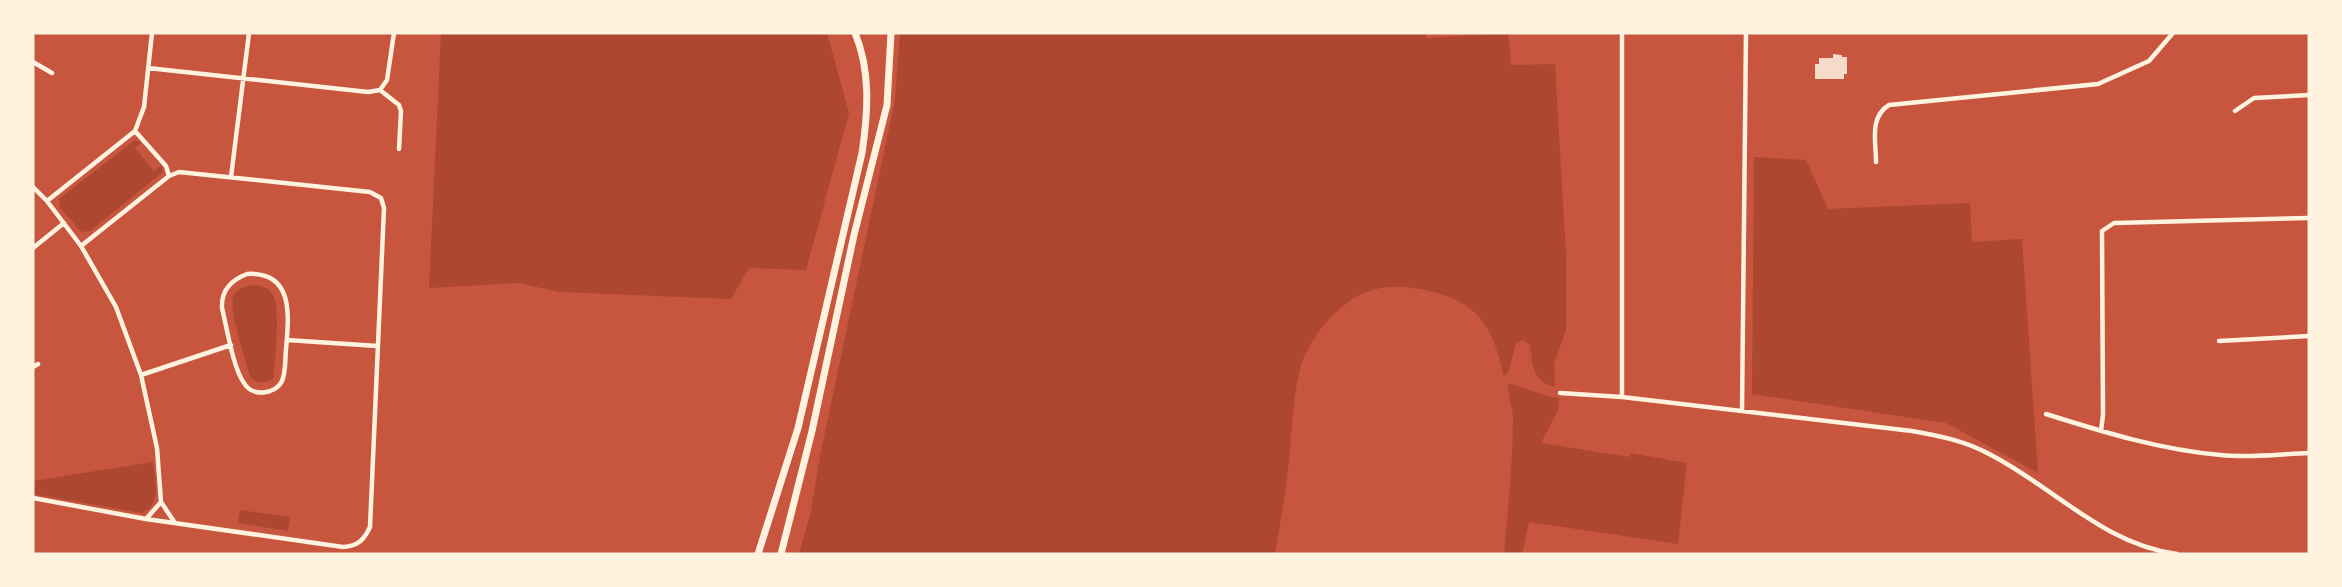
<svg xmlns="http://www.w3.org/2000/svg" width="2342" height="587" viewBox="0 0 2342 587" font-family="Rubik,sans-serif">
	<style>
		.green { fill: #ae4732 }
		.building { fill: #f7dbc8 }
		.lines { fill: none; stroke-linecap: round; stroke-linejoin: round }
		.minor { stroke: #fff3e0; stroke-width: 4.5 }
		.primary { stroke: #fff3e0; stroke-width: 7 }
	</style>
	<rect width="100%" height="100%" fill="#c8553d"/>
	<!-- green -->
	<path class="green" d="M441,33h386l22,80 -43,157 -57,-2 -18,31 -171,-7 -42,-9 -89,5z
		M900,33h526l1,5 81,-5 3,32 44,-1 11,190v76l-12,33 1,24c-22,-5 -23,-22 -25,-42l-7,-5 -7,3 -7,27 -5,7c-10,-46 -22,-72 -70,-85 -48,-12 -78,-5 -110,33 -11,14 -21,30 -25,48 -7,31 -7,64 -11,95 -3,29 -8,57 -13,86h-476l11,-39 10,-59 75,-356z
		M135,140l6,3 -6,5 19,23 7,-5 2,6 -73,59 -9,1 -21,-25 -1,-8z
		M1754,157l52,3 22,49 142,-6 2,39 50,-3 16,234 -92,-50 -194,-29z
		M254,285c9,0 16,4 20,12 6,13 1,60 0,77l-1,5c-9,4 -17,6 -23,-3 -4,-17 -23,-66 -16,-81 4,-7 12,-9 20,-10z
		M1511,384l39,13 9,1 -1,12 -17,33 88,14 1,-4 57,10 -9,81 -149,-22 -7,32h-18c4,-45 9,-91 9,-137 -1,-11 -5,-21 -5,-32z
		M153,462c2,17 9,43 -11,51l-109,-19v-13z
		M240,510l50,7 -2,14 -50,-8z"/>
	<!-- building -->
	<path class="building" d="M1833,54l9,1v2h5v17h-3v5h-29v-15h4v-6h14z"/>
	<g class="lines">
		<!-- minor -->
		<path class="minor" d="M33,62l19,11
			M148,68l220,24 12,-2
			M380,90l19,15 2,6 -2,38
			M380,90l7,-10 7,-47
			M2235,111l19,-13 55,-3
			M135,131l31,35 3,10
			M1876,162c0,-20 -7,-45 13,-57l209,-21 51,-23 24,-28
			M231,177l18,-144
			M33,187l14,14 34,45 35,61 25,68 16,73 4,54 14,21
			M47,201l88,-70 9,-24 8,-74
			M33,248l31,-25
			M247,274c47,-3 42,42 39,75 -1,9 0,23 -4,32 -7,14 -30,16 -38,2 -11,-15 -17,-55 -22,-75 -1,-18 9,-28 25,-34z
			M287,340l90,6
			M2219,341l90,-5
			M33,367l5,-3
			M141,375l90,-30
			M1560,393l62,4 290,34c28,5 54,10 79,24 64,33 112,89 186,99
			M1622,397v-364
			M1742,411l4,-378
			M2046,414c57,18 115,36 175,41 29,3 59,-1 88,-2
			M2101,431l2,-16 -1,-184 12,-8 195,-5
			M33,498l113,21 197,28c15,-1 21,-7 27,-20l14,-319 -3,-10 -11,-6 -191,-20 -10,4 -88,70
			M146,519l15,-17"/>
		<!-- primary -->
		<path class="primary" d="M758,554l40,-126 64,-275c6,-40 9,-82 -7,-120
			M781,554l31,-123 42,-196 33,-130 4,-72"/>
	</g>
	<!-- border -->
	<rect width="2342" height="587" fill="none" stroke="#fff3e0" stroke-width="69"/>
</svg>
